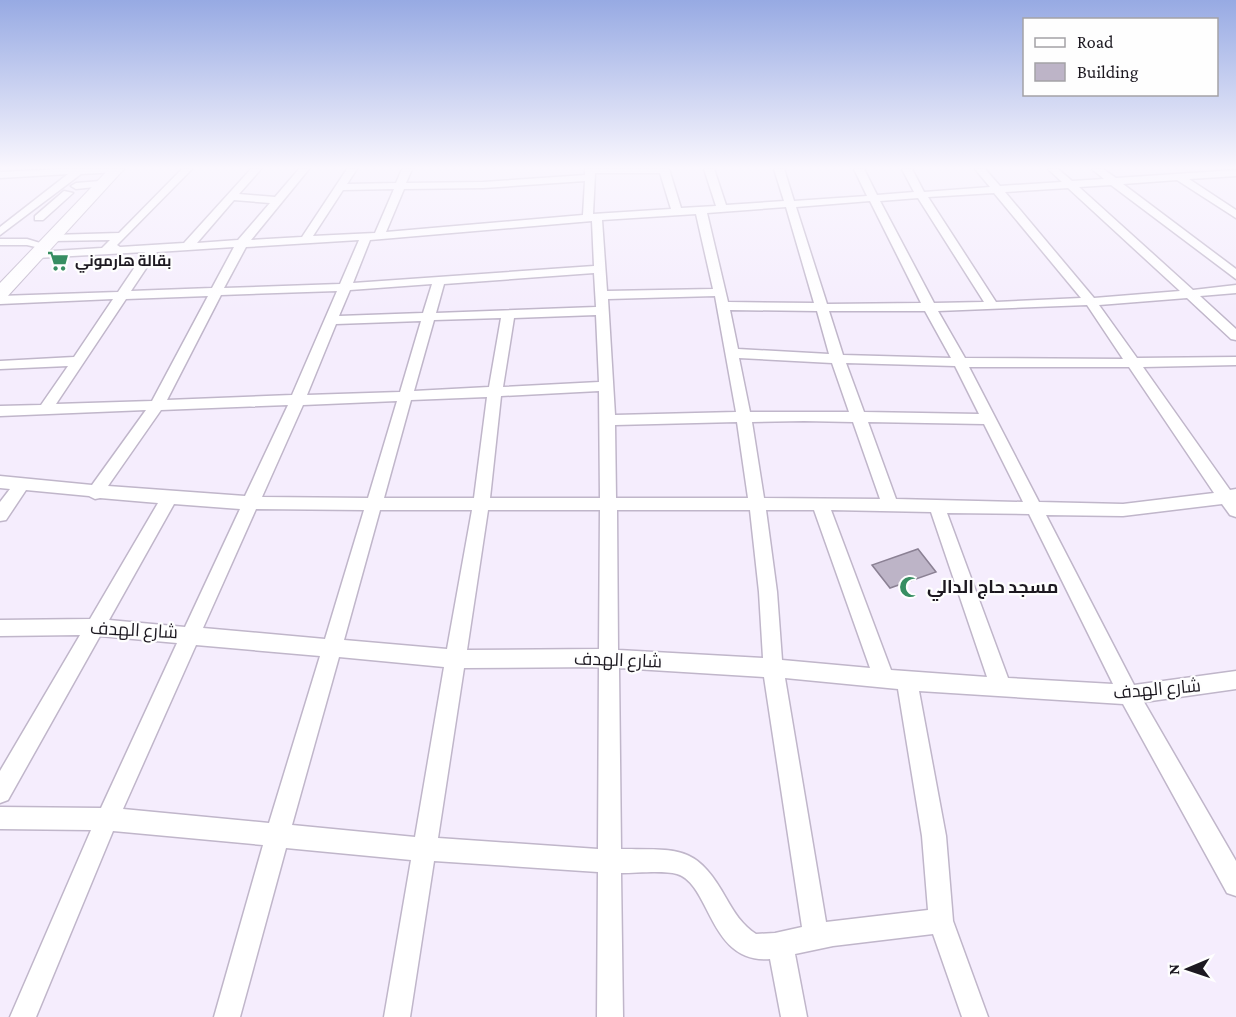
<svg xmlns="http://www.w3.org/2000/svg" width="1236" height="1017" viewBox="0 0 1236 1017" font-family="'Crimson Pro',Cairo,serif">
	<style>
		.building { fill: #bdb4c7; stroke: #8b8194; stroke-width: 1.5 }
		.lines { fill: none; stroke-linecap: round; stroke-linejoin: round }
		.street-casing { stroke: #c0b6ca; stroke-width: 3 }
		.secondary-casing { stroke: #c0b6ca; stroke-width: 2 }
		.street { fill: #fff; fill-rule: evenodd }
		.secondary { fill: #fff; fill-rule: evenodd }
		.labels { text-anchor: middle; stroke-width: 4.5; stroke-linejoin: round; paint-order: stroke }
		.far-poi-label { font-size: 15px; font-weight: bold; fill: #1d1921; stroke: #fefefe; text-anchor: start }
		.poi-label { font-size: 18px; font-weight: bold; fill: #1d1921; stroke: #fefefe; text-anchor: start }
		.street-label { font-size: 18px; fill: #1d1921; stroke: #fefefe }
	</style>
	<rect width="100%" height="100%" fill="#f5edfd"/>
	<!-- building -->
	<path class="building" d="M918,549l18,23 -46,16 -18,-23z"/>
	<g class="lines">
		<defs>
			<path id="street" d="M65,169h59l-5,3 -38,2 -81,61v-8l68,-53 -68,4v-6z
				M182,169h10l-75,76 3,2 64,-4 67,-74h10l-22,25 36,3 24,-28h10l-58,71 51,-3 45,-68h10l-10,15 49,-1 6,-14h10l-6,14 77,-1 102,-7v-6h84l12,39 35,-2 -12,-37h10l12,36 58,-4 -10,-32h10l10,32 73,-5 -13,-27h10l13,26 37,-3 -12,-23h10l12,23 66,-5 -15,-18h10l15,17 62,-4 -14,-13h10l14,12 32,-2 -12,-10h11l13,9 120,-8v6l-47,3 47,31v8l-59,-38 -54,4 113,85v10l-125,-94 -32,2 114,103 43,-5v8l-36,3 36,33v11l-5,-1 -44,-41 -88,7 38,53 99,-1v8l-93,2 87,123 6,-1v28l-6,-2 -8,-11 -99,12 -77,-1 88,170 102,-14v18l-92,13 92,159v35l-9,-3 -104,-189 -204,-13 27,145 7,85 35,96h-26l-29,-83 -100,12 -38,8 12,63h-26l-11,-58c-61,5 -59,-75 -93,-85 -14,-4 -40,-1 -56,-1l2,144h-26l1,-145 -164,-11 -24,156h-26l27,-157 -125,-12 -46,169h-26l49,-172 -150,-14 -77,186h-26l81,-187 -91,-1v-22l101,1 76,-165 -77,-7 -92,164 -8,3v-32l80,-136 -80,1v-16l90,-1 68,-116 -58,-5 -5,1 -6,-3 -63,-6 -20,30 -6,1v-19l10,-13 -10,-1v-12l92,9 54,-75 -146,6v-10l41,-1 27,-39 -68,3v-8l74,-4 39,-58 -113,5v-8l118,-4 27,-40 -109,6 -6,-3 6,-3 66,-4 8,-8 -58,1 -6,-3 6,-3 67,-2zM595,173h65l11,36 -78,5zM585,181l-2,34 -197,17 18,-43 79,-1zM1068,188l112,103 -86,7 -89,-106zM394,189l-19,44 -62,3 30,-46zM994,193l87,105 -85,4 -68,-105zM918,198l66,104 -50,1 -54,-102zM234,200l36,3 -32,37 -41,3zM870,201l51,102 -94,1 -31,-97zM786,207l28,96 -86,-1 -21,-89zM696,214l17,75 -106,2 -5,-71zM592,221l2,45 -241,17 17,-43zM359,240l-19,44 -116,4 22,-41zM234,247l-22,41 -81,3 26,-39zM594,273l2,34 -160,6 8,-29zM432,284l-9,29 -84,3 11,-26zM337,291l-45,104 -125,5 54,-105zM208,296l-56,105 -96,3 70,-105zM715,296l21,116 -121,3 -7,-116zM1087,305l36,54 -158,-1 -27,-47zM730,310l87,1 12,43 -91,-5zM829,311h96l26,47 -108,-3zM596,315l3,67 -96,5 11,-69zM501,318l-12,69 -75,4 20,-71zM421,321l-21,71 -93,3 29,-71zM739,358l93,5 17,49h-99zM846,363l109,3 24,48 -115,-2zM969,367h160l85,126 -91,11 -84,-2zM599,391l1,107h-110l11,-102zM487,397l-13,101h-90l27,-98zM397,401l-29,97 -106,-1 41,-92zM288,405l-43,91 -137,-10 53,-76zM804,421l49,1 27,77 -116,-1 -12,-76zM737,422l11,76h-132l-1,-73zM868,422l116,2 39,78 -127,-3zM174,504l66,5 -55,118 -76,-7zM256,509l108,1 -39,129 -122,-11zM380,510h92l-25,139 -103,-9zM488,510h112l-1,139 -132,1zM617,510h133l9,82 4,66 -145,-8zM766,510h48l56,158 -88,-8 -5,-68zM831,510l100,2 56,165 -96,-7zM947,513l82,1 84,170 -105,-6zM196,645l124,11 -51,167 -146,-14zM339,657l105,10 -29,170 -123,-12zM599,667l-1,182 -160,-11 26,-170zM619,668l145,9 38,250 -27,6 -19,1c-14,-9 -22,-22 -30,-36 -30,-54 -48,-48 -105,-49zM785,678l113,11 24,147 6,74 -102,12z
				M100,181l5,3 -1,2 -28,3 -5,-3 5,-3z
				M64,191l9,2 -30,27h-8v-4z
				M0,239h27l23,7 -6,3 -17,-4h-27z"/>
			<path id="secondary" d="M109,169h15l-118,129 -6,1v-16z"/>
		</defs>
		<!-- street casing -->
		<use href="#street" class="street-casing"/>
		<!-- secondary casing -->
		<use href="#secondary" class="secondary-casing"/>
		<!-- street -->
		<use href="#street" class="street"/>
		<!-- secondary -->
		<use href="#secondary" class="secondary"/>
	</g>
	<!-- sky -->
	<linearGradient id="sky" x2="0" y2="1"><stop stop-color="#97aae3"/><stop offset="0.54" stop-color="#faf7fe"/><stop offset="1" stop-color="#faf7fe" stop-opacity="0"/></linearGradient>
	<rect width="1236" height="311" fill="url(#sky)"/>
	<!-- icons -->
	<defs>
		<symbol id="supermarket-bare" viewBox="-9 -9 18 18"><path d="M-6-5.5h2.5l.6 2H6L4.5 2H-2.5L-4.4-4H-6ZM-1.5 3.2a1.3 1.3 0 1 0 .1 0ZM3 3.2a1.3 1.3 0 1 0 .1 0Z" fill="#378e62" stroke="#fefefe" stroke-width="2.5" paint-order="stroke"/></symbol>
		<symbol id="mosque-bare" viewBox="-9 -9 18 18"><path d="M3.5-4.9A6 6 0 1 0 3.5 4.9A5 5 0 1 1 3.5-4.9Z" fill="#378e62" stroke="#fefefe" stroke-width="2.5" paint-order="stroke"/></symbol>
	</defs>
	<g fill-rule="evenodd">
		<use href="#supermarket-bare" x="43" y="246" width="30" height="30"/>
		<use href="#mosque-bare" x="895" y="572" width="30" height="30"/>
	</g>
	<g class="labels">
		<!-- far-poi labels -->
		<g class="far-poi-label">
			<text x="75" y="266">بقالة هارموني</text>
		</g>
		<!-- poi labels -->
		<g class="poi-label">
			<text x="927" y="593">مسجد حاج الدالي</text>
		</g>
		<!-- street labels -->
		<g class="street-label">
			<text transform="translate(134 630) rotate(3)" y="6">شارع الهدف</text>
			<text transform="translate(618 660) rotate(2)" y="6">شارع الهدف</text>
			<text transform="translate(1157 689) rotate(-5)" y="6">شارع الهدف</text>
		</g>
	</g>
	<!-- legend -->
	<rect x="1023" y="18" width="195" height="78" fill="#fefefe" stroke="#a4a2a6" stroke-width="1.5"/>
	<rect x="1035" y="38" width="30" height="9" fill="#ffffff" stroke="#a4a2a6" stroke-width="1.5"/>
	<text x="1077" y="48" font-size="18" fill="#1d1921">Road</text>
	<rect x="1035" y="63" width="30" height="18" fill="#bdb4c7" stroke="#a4a2a6" stroke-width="1.5"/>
	<text x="1077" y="78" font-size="18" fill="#1d1921">Building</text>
	<!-- north arrow -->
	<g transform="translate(1188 969) rotate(268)" stroke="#fefefe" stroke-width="4.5" paint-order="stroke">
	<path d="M0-4.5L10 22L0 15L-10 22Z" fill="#1d1921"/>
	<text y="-9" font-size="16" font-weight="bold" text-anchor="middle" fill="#1d1921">N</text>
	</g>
</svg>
